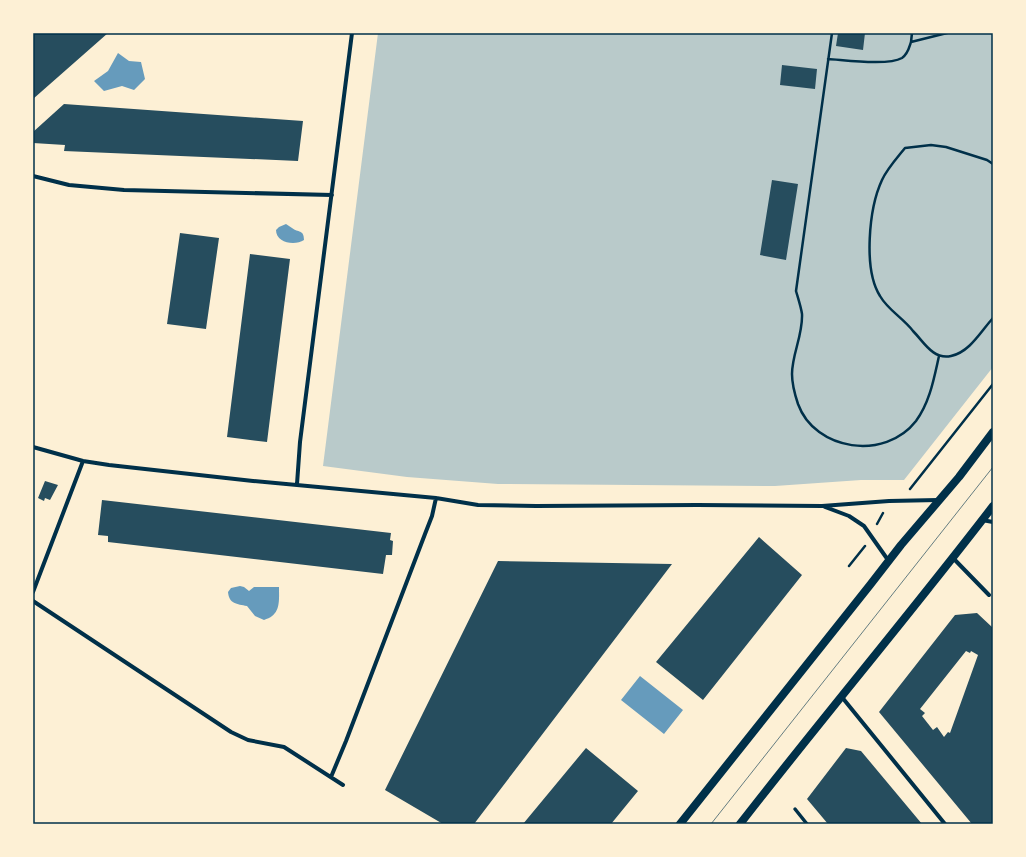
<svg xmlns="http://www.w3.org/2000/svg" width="1026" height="857" viewBox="0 0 1026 857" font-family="'IBM Plex Sans',sans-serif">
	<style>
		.green { fill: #b9caca }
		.water { fill: #669bbc }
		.building { fill: #264d5e; fill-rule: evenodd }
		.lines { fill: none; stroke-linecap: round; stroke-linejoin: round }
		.path { stroke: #003049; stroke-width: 2.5 }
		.pedestrian { stroke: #003049; stroke-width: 3.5 }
		.minor { stroke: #003049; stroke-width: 4 }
		.secondary { stroke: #003049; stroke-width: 8 }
		.tram { stroke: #657d81; stroke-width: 1 }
		.neatline { fill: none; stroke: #003049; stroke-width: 1.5 }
	</style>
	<rect width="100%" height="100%" fill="#fdf0d5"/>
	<!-- green -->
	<path class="green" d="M378,33h615v334l-89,113h-43l-86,6 -277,-2 -91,-7 -84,-11z"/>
	<!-- water -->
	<path class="water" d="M118,53l11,8 12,1 4,17 -11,11 -12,-4 -18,5 -10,-10 14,-10z
		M286,224c2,1 4,3 6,4 6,5 12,1 12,12 -9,6 -28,3 -28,-10l3,-3z
		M240,586l4,1 5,4 5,-4h25c0,15 2,28 -15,33l-9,-4 -8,-10c-10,-2 -18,-2 -19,-14l3,-4z
		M640,676l43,34 -19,24 -43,-34z"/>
	<!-- building -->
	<path class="building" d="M35,33h73l-75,66v-65z
		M838,33h27l-2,17 -27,-4z
		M782,65l35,4 -2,20 -35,-4z
		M64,104l239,17 -5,40 -234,-10 1,-6 -32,-2v-11z
		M772,180l26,4 -12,76 -26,-5z
		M180,233l39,5 -13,91 -39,-5z
		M250,254l40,5 -23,183 -40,-5z
		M45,481l13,4 -8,15 -5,-2 -1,3 -6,-3z
		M102,500l289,33 -1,7 3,1 -1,14h-6l-3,19 -275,-32v-6l-10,-1z
		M759,537l43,38 -99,125 -47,-38z
		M498,561l174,3 -198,260h-31l-58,-34z
		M977,613l16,15v196h-21l-93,-112 76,-97zM966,651l4,2 1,-2 7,4 -28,78 -2,-1 -4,5 -7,-10 -4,3 -11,-14 3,-3 -5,-4z
		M586,748l52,43 -27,33h-88z
		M846,748l15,3 61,73h-94l-21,-25z"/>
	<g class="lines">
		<!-- path -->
		<path class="path" d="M832,33l-36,258c2,7 5,16 6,23 1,21 -10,40 -10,60 0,10 3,21 6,30 17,47 87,57 118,17 14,-19 18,-43 23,-65
			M912,33l-1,9 36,-9
			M828,59c17,1 60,7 74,-1 6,-4 7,-10 9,-16
			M993,164l-6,-4 -41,-13 -15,-2 -26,3c-8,10 -18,21 -23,32 -13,28 -19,89 -2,116 8,14 23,22 33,35 11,11 20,29 38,25 19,-4 30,-25 42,-38
			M910,489l83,-105
			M877,524l6,-11
			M849,566l16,-20"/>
		<!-- pedestrian -->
		<path class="pedestrian" d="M795,809l12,15"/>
		<!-- minor -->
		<path class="minor" d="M33,176l36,9 55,5 208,5
			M33,447l50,14 26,4 144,16 183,17 42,7 58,1 161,-1 125,1 67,-5 49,-1
			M297,484l3,-42 52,-409
			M825,507l24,9 15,10 24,34
			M982,520l11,2
			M953,558l36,37
			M33,592l50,-131
			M33,601l198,131 17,8 36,7 59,38
			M841,696l104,128
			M331,777l15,-36 79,-207 7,-18 4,-18"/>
		<!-- secondary -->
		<path class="secondary" d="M680,824l190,-239 31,-40 58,-68 34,-45
			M740,824c83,-107 171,-211 253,-318"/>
		<!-- tram -->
		<path class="tram" d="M711,824l282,-357"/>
	</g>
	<!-- border -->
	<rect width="1026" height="857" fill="none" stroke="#fdf0d5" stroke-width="68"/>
	<rect x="34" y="34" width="958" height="789" class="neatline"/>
</svg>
